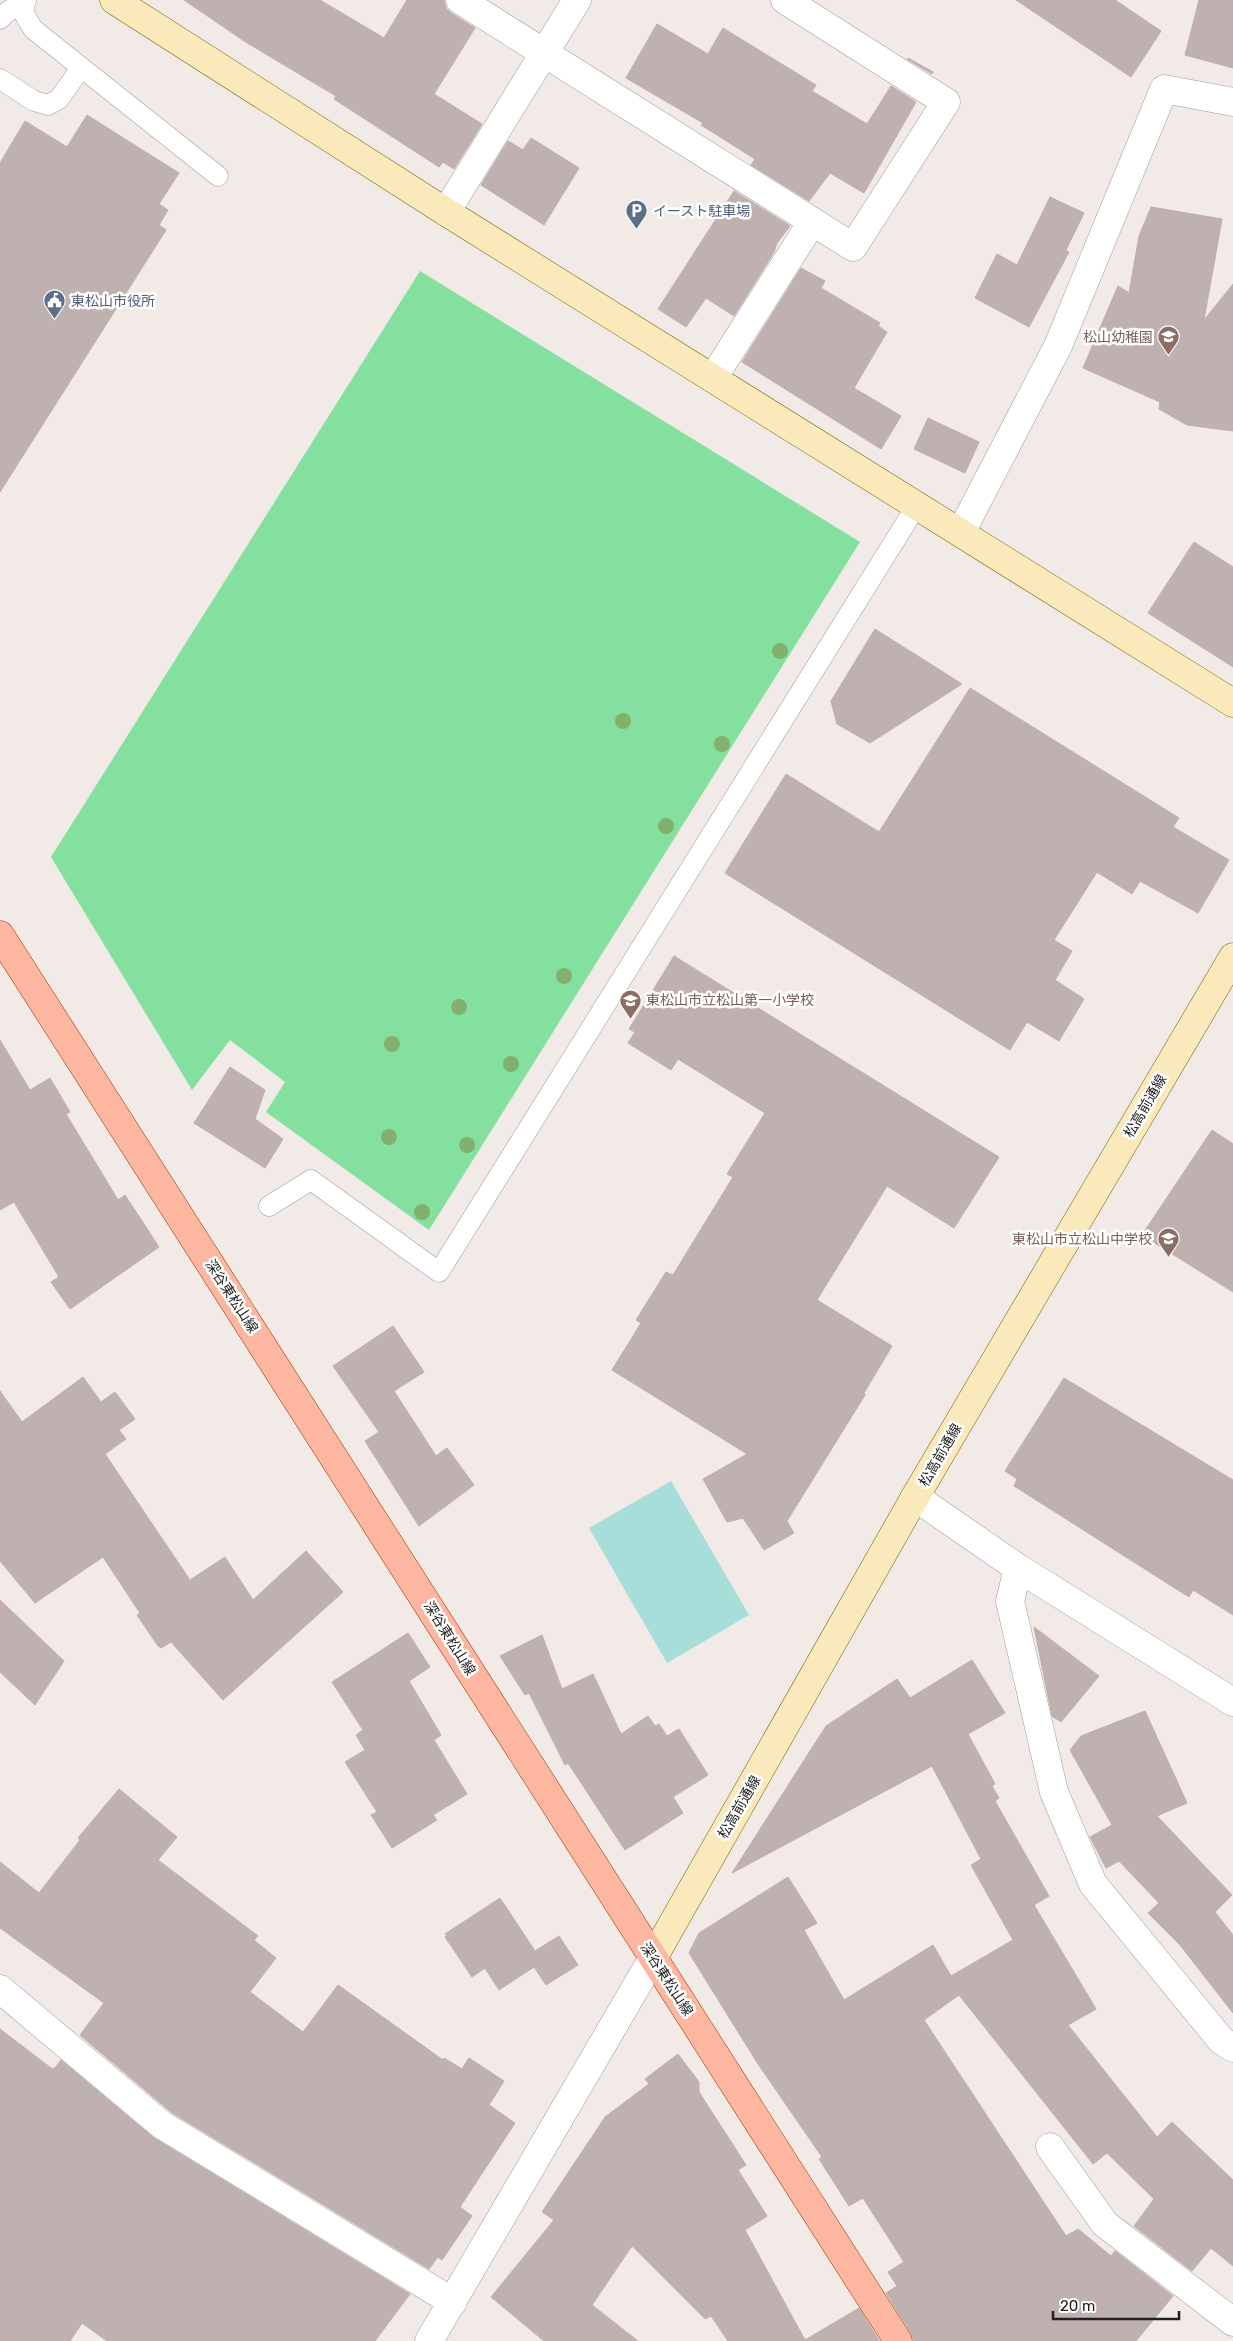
<svg xmlns="http://www.w3.org/2000/svg" width="1233" height="2341" viewBox="0 0 1233 2341" font-family="Rubik,'Noto Sans JP',sans-serif">
	<style>
		.pitch { fill: #84e09f }
		.water { fill: #a7ded9 }
		.building { fill: #beb1b0; stroke: #c3aca9 }
		.lines { fill: none; stroke-linecap: round; stroke-linejoin: round }
		.lane-casing { stroke: #9d9d9d; stroke-width: 21 }
		.street-casing { stroke: #9d9d9d; stroke-width: 29 }
		.secondary-casing { stroke: #7a6104; stroke-width: 29 }
		.primary-casing { stroke: #9c3600; stroke-width: 29 }
		.lane { stroke: #fff; stroke-width: 20 }
		.street { stroke: #fff; stroke-width: 28 }
		.secondary { stroke: #fae9bb; stroke-width: 28 }
		.primary { stroke: #fdb69f; stroke-width: 28 }
		.tree { fill: #82b16e }
		.labels { text-anchor: middle; stroke-width: 5; stroke-linejoin: round; paint-order: stroke }
		.service-label { font-size: 14px; fill: #4e5e75; stroke: #fff; text-anchor: start }
		.education-label { font-size: 14px; fill: #785e54; stroke: #fff; text-anchor: end }
		.street-label { font-size: 14px; fill: #202020; stroke: #fff }
	</style>
	<rect width="100%" height="100%" fill="#f1eae6"/>
	<!-- pitch -->
	<path class="pitch" d="M420,271l440,271 -431,688 -163,-118 19,-30 -55,-42 -38,50 -141,-233z"/>
	<!-- water -->
	<path class="water" d="M671,1481l78,134 -82,48 -78,-135z"/>
	<!-- building -->
	<path class="building" d="M184,0h136l64,38 23,-38h37l2,8 5,5 24,15 -41,66 48,30 -28,45 -11,-7 -4,5 -105,-68 2,-3 -92,-55z
		M1016,0h99l46,31 -30,46z
		M1199,0h34v68l-48,-13z
		M657,24l51,30 15,-26 93,57 -4,6 55,33 24,-38 25,16 -52,91 -34,-20 -21,28 -58,-36 4,-6 -54,-34 2,-2 -77,-45z
		M908,58l25,14 -1,2 -25,-15z
		M87,115l92,58 -20,31 9,6 -9,15 7,5 -166,262v-329l25,-42 42,26z
		M531,138l48,30 -35,57 -63,-40 27,-44 15,9z
		M734,191l56,35 -13,17 -3,9 -40,64 -28,-18 -20,29 -28,-18z
		M1050,197l34,16 -18,37 3,2 -40,75 -54,-29 22,-44 20,11z
		M1151,207l71,12 -18,101 29,-36v147l-46,-6 -28,-16 1,-7 -77,-34 35,-82 11,7 10,-57z
		M801,268l24,13 -4,7 59,35 -2,3 9,6 -33,56 47,28 -20,33 -139,-87z
		M928,418l51,24 -14,31 -51,-24z
		M1194,542l39,25v100l-85,-54z
		M875,629l87,55 -92,59 -33,-19 -6,-23z
		M970,688l209,130 -6,9 56,33 -31,53 -58,-32 -8,13 -35,-22 -43,68 18,11 -17,29 29,19 -25,42 -32,-19 -17,28 -285,-177 61,-99 93,58z
		M674,956l325,201 -45,71 -67,-42 -70,114 75,46 -28,47 1,2 -78,126 7,12 -30,17 -21,-32 -16,4 -24,-43 44,-25 -135,-84 29,-47 -5,-3 30,-48 7,3 60,-98 -6,-3 38,-61 -87,-54 -7,11 -43,-27 7,-11 -6,-3z
		M0,1040l30,50 20,-12 20,34 -4,2 52,86 7,-5 34,52 -89,62 -19,-27 8,-5 -45,-75 -14,8z
		M230,1067l35,23 -10,29 28,20 -18,29 -71,-45z
		M1212,1130l21,14v148l-91,-57z
		M393,1326l31,46 -30,19 42,65 11,-8 27,37 -55,41 -54,-85 14,-9 -46,-66z
		M83,1377l18,25 14,-10 20,27 -16,11 7,9 -21,15 85,126 35,-23 28,43 53,-49 37,41 -120,108 -52,-58 -10,6 -3,-2 -21,-31 3,-2 -37,-56 -68,46 -35,-42v-170l22,31z
		M1064,1378l169,102v135l-40,-25 -4,7 -175,-111 3,-7 -12,-8z
		M0,1600l64,61 -29,44 -35,-33z
		M1034,1627l65,49 -38,46 -9,-6z
		M408,1633l22,34 -21,14 32,54 -7,5 33,54 -34,21 4,5 -45,28 -21,-33 6,-3 -32,-50 20,-12 -9,-15 7,-5 -31,-48z
		M542,1635l20,54 31,-15 28,60 27,-18 7,10 4,-2 8,12 12,-7 29,46 -35,22 10,16 -58,37 -57,-87 -3,2 -36,-72 -4,2 -25,-39z
		M972,1660l33,53 -37,21 27,50 -3,2 7,12 -4,3 54,95 -15,9 62,104 -28,16 89,112 15,-15 61,58v86l-22,-18 -19,23 -58,-45 20,-27 -47,-46 -14,11 -134,-169 -35,25 142,216 12,-7 33,27 4,-5 58,45 -37,45h-222l-3,-8 -25,-40 11,-7 -9,-14 16,-10 -41,-64 -14,8 -30,-47 3,-2 -64,-93 -69,-111 10,-20 89,-56 29,46 -13,7 40,70 89,-55 18,31 62,-36 -42,-75 10,-6 -49,-93 -200,107 94,-147 71,-47 13,19z
		M1145,1711l42,92 -30,13 75,79 -17,17 18,23v78l-53,-68 -32,-32 11,-10 -40,-42 -13,7 -16,-31 22,-12 -42,-75 11,-14z
		M119,1789l58,48 -19,23 100,76 -4,4 22,18 -26,34 53,40 35,-47 105,75 1,-2 18,11 7,-11 35,23 -15,24 26,18 -55,84 12,9 -30,44 -4,-3 -9,12 -258,-157 -91,-77 24,-32 -104,-75v-66l39,31 41,-53 -2,-2z
		M500,1898l35,53 24,-15 19,29 -32,20 -12,-18 -35,23 -14,-22 -13,9 -27,-40 2,-1 -2,-2z
		M0,2029l51,39 3,1 7,-9 93,78 256,156 -35,47h-268l-25,-18 -12,18h-70z
		M678,2054l21,28v10l47,73 -8,5 29,46 -22,14 60,110 54,-32 20,33h-151l-17,-25 -6,3 -73,-73 -40,59 46,36h-94l-53,-44 63,-77 -12,-8 49,-74 3,2 -2,-3 13,-20 44,-33 -4,-5z"/>
	<g class="lines">
		<defs>
			<path id="lane" d="M26,0l-3,12 10,17 185,147
				M0,19l8,-8 17,-9
				M0,79l34,22 14,4 11,-6 22,-31
				M269,1206l42,-26 128,92 478,-767"/>
			<path id="street" d="M460,0l393,247 93,-145 -161,-102
				M446,212l131,-212
				M713,378l99,-156
				M961,532l97,-186 106,-257 69,13
				M915,1497l103,71 215,134
				M1018,1568l-8,33 44,191 39,92 128,156 12,8
				M0,1989l162,136 291,177
				M1050,2147l55,77 128,98
				M429,2341l224,-383"/>
			<path id="secondary" d="M114,0l332,212 787,491
				M653,1958l262,-461 318,-540"/>
			<path id="primary" d="M0,935l898,1406"/>
		</defs>
		<!-- lane casing -->
		<use href="#lane" class="lane-casing"/>
		<!-- street casing -->
		<use href="#street" class="street-casing"/>
		<!-- secondary casing -->
		<use href="#secondary" class="secondary-casing"/>
		<!-- primary casing -->
		<use href="#primary" class="primary-casing"/>
		<!-- lane -->
		<use href="#lane" class="lane"/>
		<!-- street -->
		<use href="#street" class="street"/>
		<!-- secondary -->
		<use href="#secondary" class="secondary"/>
		<!-- primary -->
		<use href="#primary" class="primary"/>
	</g>
	<!-- trees -->
	<g class="tree">
		<circle cx="780" cy="651" r="8"/>
		<circle cx="623" cy="721" r="8"/>
		<circle cx="722" cy="744" r="8"/>
		<circle cx="666" cy="826" r="8"/>
		<circle cx="564" cy="976" r="8"/>
		<circle cx="459" cy="1007" r="8"/>
		<circle cx="392" cy="1044" r="8"/>
		<circle cx="511" cy="1064" r="8"/>
		<circle cx="389" cy="1137" r="8"/>
		<circle cx="467" cy="1145" r="8"/>
		<circle cx="422" cy="1212" r="8"/>
	</g>
	<!-- icons -->
	<defs>
		<symbol id="parking-pin" viewBox="-11 -11 22 30"><path d="M0 17L-7.5 6A9.5 9.5 0 1 1 7.5 6Z" fill="#5c6f8a" stroke="#fff"/><path d="M-3.5-5.5H1a3.5 3.5 0 0 1 0 7H-1V5.5H-3.5ZM-1-3.4V-.6H.8a1.4 1.4 0 0 0 0-2.8Z" fill="#fff"/></symbol>
		<symbol id="civic-pin" viewBox="-11 -11 22 30"><path d="M0 17L-7.5 6A9.5 9.5 0 1 1 7.5 6Z" fill="#5c6f8a" stroke="#fff"/><path d="M-.6-6.5H3V-4.5H.6V-3L4-1V1h2V6H-6V1h2V-1L-.6-3ZM-1.2 2.5V6h2.4V2.5Z" fill="#fff"/></symbol>
		<symbol id="school-pin" viewBox="-11 -11 22 30"><path d="M0 17L-7.5 6A9.5 9.5 0 1 1 7.5 6Z" fill="#8d6e63" stroke="#fff"/><path d="M0-5L7-2L0 1L-7-2ZM-4 1L0 2.5L4 1V4Q0 6-4 4Z" fill="#fff"/></symbol>
	</defs>
	<g fill-rule="evenodd">
		<use href="#parking-pin" x="624" y="198" width="25" height="34"/>
		<use href="#civic-pin" x="42" y="288" width="25" height="34"/>
		<use href="#school-pin" x="1156" y="324" width="25" height="34"/>
		<use href="#school-pin" x="618" y="988" width="25" height="34"/>
		<use href="#school-pin" x="1156" y="1226" width="25" height="34"/>
	</g>
	<g class="labels">
		<!-- service labels -->
		<g class="service-label">
			<text x="653" y="216">イースト駐車場</text>
			<text x="71" y="306">東松山市役所</text>
		</g>
		<!-- education labels -->
		<g class="education-label">
			<text x="1153" y="342">松山幼稚園</text>
			<text x="646" y="1005" text-anchor="start">東松山市立松山第一小学校</text>
			<text x="1152" y="1244">東松山市立松山中学校</text>
		</g>
		<!-- street labels -->
		<g class="street-label">
			<text transform="translate(1145 1106) rotate(-60)" y="5">松高前通線</text>
			<text transform="translate(232 1296) rotate(57)" y="5">深谷東松山線</text>
			<text transform="translate(940 1455) rotate(-60)" y="5">松高前通線</text>
			<text transform="translate(450 1638) rotate(58)" y="5">深谷東松山線</text>
			<text transform="translate(739 1807) rotate(-60)" y="5">松高前通線</text>
			<text transform="translate(667 1979) rotate(57)" y="5">深谷東松山線</text>
		</g>
	</g>
	<!-- scale -->
	<path d="M1053 2311v8h126v-8" fill="none" stroke="#202020" stroke-width="2.5"/>
	<text x="1060" y="2311" font-size="15" fill="#202020" stroke="#ffffff" stroke-width="4" paint-order="stroke">20 m</text>
</svg>
